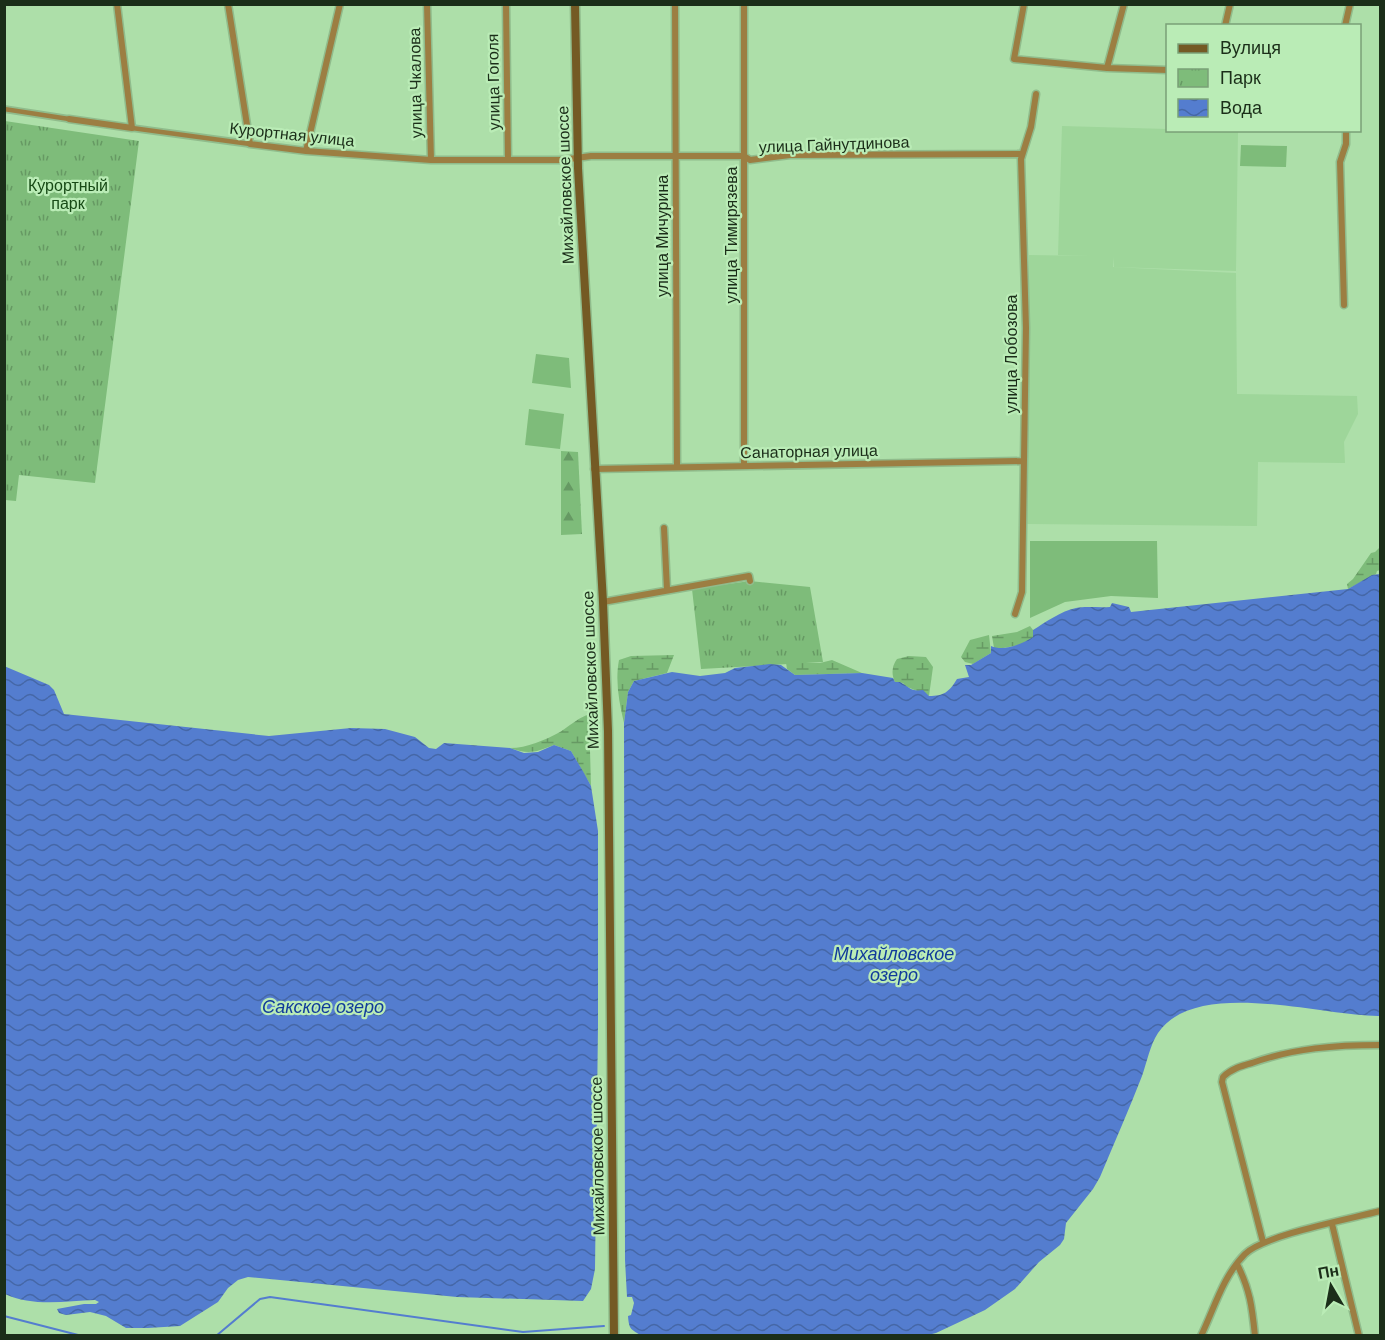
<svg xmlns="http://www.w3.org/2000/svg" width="1385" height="1340" viewBox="0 0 1385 1340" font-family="'DM Sans',sans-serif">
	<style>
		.built { fill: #9ed69a }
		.forest { fill: url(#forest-firs) }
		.wetland { fill: url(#wetland-marsh) }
		.park { fill: url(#park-tufts) }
		.pitch { fill: #7ebc7a }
		.water { fill: url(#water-waves) }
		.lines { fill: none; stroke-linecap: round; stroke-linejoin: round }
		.stream { stroke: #547dcf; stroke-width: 2 }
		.pedestrian-casing { stroke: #90bc8c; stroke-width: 8 }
		.minor-casing { stroke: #90bc8c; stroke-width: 9 }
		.secondary-casing { stroke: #90bc8c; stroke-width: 11 }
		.pedestrian { stroke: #9c7e42; stroke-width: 4.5 }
		.minor { stroke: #9c7e42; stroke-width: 6 }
		.secondary { stroke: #745a24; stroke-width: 8 }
		.labels { text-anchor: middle; stroke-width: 4.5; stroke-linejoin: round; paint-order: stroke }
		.street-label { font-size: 16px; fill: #1b2e19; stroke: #baecb6 }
		.park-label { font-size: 16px; fill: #174a16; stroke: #baecb6 }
		.water-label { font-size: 18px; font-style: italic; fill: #113b9b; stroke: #baecb6 }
	</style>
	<defs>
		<pattern id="forest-firs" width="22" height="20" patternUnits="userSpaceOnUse" patternTransform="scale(1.5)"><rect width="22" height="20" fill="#7ebc7a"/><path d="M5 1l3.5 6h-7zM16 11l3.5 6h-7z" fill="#669963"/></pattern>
		<pattern id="wetland-marsh" width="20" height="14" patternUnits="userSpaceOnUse" patternTransform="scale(1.5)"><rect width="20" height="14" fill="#7ebc7a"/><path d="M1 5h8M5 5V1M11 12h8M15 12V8" fill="none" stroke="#669963"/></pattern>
		<pattern id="park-tufts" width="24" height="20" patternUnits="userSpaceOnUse" patternTransform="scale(1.5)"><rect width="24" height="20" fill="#7ebc7a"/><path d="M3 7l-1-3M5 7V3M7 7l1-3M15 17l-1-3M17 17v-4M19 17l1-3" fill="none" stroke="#669963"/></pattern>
		<pattern id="water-waves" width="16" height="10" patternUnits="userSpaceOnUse" patternTransform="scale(1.5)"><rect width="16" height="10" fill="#547dcf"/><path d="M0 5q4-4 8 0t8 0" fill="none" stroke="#4567a7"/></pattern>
	</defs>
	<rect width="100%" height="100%" fill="#addfa9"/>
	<!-- built -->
	<path class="built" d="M1062,126l105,3 1,1 70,1 -2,140 -122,-4v-10l-1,10 123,6 1,121 120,2 1,18 -14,28 1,21 -87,-1 -1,64 -230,-2 2,-269 63,1 -34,-1z"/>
	<!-- forest -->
	<path class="forest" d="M561,451l17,1 4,82 -21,1z"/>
	<!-- wetland -->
	<path class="wetland" d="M1380,547v23l-3,1 -1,3 -28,15 -1,-5 6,-5 18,-26 4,-1z
		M1030,626l3,4 1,7 -13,8 -24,4 -3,-1 -2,-12 25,-4z
		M989,635l2,18 -18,11 -8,-2 -4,-5 9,-17z
		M674,655l-7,18 -33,8 -6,11 -4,31c-5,-21 -9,-42 -5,-63l12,-4z
		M909,656l17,1 7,10 -4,29 -24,-10 -2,-3 -8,-1c-4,-8 -3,-16 2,-23z
		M832,660l30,13 -67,2 -8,-6 -1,-6h34z
		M589,714l2,72 -20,-35 -17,-6c-18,7 -25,10 -44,3 17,0 35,-8 50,-16 11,-7 15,-12 29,-18z"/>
	<!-- park -->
	<path class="park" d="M5,121l134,20 -44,342 -76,-8 -3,26 -11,-1z
		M750,581l60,6 13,75 -122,7 -9,-80z"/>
	<!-- pitch -->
	<path class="pitch" d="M1241,145l46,1 -1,21 -46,-1z
		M536,354l33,4 2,30 -39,-5z
		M529,409l35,5 -4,35 -35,-4z
		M1030,541h127l1,57 -47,-2 -46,6 -35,16z"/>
	<!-- water -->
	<path class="water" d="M1380,574v442c-57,1 -183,-40 -222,17 -8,12 -11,29 -16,43 -13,34 -28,67 -42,101l-7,12 -27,34 -2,16 -4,6 -21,17 -24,27 -30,21 -49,23 -12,3h-282c-11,-7 -13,-6 -14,-20l3,-1 3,-12 -2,-6h-5l-2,-37 -1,-537 4,-31 6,-11 38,-9 28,4 25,-3 10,-5 35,-4 11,1 14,10 67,-2 31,5 2,4h5c9,5 11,10 23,8l6,6c15,0 20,-4 28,-17l12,-2 -4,-12h6l20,-12v-7c13,6 31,-2 42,-9v-7c13,-8 28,-19 43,-22 10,-2 23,0 34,-1l2,-4 17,4 2,5 217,-23 24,-14z
		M4,666l45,19 5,5 10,24 205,22 82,-8 34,1 30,8 14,11 7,1 8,-6 66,5 14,5 14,-1 16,-7 17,6 13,22 7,13 7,45v194l-3,244 -4,20 -8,12 -126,-4 -209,-20 -10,3 -10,8 -10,14 -38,24 -32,2h-22l-20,-12 -16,-4 -24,3 -7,-2 -2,-4 27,-5h12l3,-2 -4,-2c-29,1 -63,7 -90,-6z"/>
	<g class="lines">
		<!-- stream -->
		<path class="stream" d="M4,1316l78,20
			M216,1336l44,-37 10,-2 253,35 81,-6"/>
		<defs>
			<path id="pedestrian" d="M4,109l65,10
				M132,128l118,16"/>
			<path id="minor" d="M228,4l22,140 56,7 125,9h131l29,-4h153l6,4 40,-5 232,-1
				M427,4l4,156
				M506,4l2,156
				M675,4l2,463
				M744,4v462
				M1024,4l-10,55 93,9 61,2
				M1225,26l5,-22
				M1345,26l5,-22
				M1107,68l17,-64
				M69,119l63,9 -15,-124
				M306,151l34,-147
				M1344,305l-4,-143 6,-18v-14
				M594,469l430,-8
				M664,528l3,61
				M603,602l146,-26 1,5
				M1015,614l7,-22 4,-264 -5,-169 10,-32 5,-33
				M1332,1224l27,112
				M1263,1242l-41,-160 1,-5c8,-8 18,-11 29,-14 42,-15 84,-18 128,-18
				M1237,1264c13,26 15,42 18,72
				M1201,1336c13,-27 22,-60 44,-82 19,-19 105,-35 135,-43"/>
			<path id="secondary" d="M575,4l3,164 25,434 5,129 6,605"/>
		</defs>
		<!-- pedestrian casing -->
		<use href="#pedestrian" class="pedestrian-casing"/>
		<!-- minor casing -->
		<use href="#minor" class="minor-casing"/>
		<!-- secondary casing -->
		<use href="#secondary" class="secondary-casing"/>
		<!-- pedestrian -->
		<use href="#pedestrian" class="pedestrian"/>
		<!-- minor -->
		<use href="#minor" class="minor"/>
		<!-- secondary -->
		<use href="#secondary" class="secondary"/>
	</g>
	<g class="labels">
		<!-- street labels -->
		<g class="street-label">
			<text transform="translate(493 82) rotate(-91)" y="6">улица Гоголя</text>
			<text transform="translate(415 83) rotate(-91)" y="6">улица Чкалова</text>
			<text transform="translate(292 134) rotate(6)" y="6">Курортная улица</text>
			<text transform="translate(834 144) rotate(-2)" y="6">улица Гайнутдинова</text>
			<text transform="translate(565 185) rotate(-92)" y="6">Михайловское шоссе</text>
			<text transform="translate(731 235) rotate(-90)" y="6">улица Тимирязева</text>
			<text transform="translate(662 236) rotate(-90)" y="6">улица Мичурина</text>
			<text transform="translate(1011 354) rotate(-90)" y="6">улица Лобозова</text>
			<text transform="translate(809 451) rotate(-1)" y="6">Санаторная улица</text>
			<text transform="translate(590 670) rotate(-92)" y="6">Михайловское шоссе</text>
			<text transform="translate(597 1156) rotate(-91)" y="6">Михайловское шоссе</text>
		</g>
		<!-- park labels -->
		<g class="park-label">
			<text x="68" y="191">Курортный<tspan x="68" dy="18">парк</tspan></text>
		</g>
		<!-- water labels -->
		<g class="water-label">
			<text x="894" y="960">Михайловское<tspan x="894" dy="21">озеро</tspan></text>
			<text x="323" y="1013">Сакское озеро</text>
		</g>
	</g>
	<!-- border -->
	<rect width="1385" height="1340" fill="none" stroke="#1b2e19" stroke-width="12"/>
	<!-- legend -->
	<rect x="1166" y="24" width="195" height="108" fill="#baecb6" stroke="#7aa077" stroke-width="1.5"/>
	<rect x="1178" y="44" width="30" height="9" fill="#745a24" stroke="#7aa077" stroke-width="1.5"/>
	<text x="1220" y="54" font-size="18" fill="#1b2e19">Вулиця</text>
	<rect x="1178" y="69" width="30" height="18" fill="url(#park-tufts)" stroke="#7aa077" stroke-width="1.5"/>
	<text x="1220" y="84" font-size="18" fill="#1b2e19">Парк</text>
	<rect x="1178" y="99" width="30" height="18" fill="url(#water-waves)" stroke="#7aa077" stroke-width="1.5"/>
	<text x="1220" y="114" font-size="18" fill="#1b2e19">Вода</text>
	<!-- north arrow -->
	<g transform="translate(1331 1286) rotate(350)" stroke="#baecb6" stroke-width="4.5" paint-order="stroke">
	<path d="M0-4.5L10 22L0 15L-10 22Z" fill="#1b2e19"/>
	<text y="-9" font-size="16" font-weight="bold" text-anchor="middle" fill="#1b2e19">Пн</text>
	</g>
</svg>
